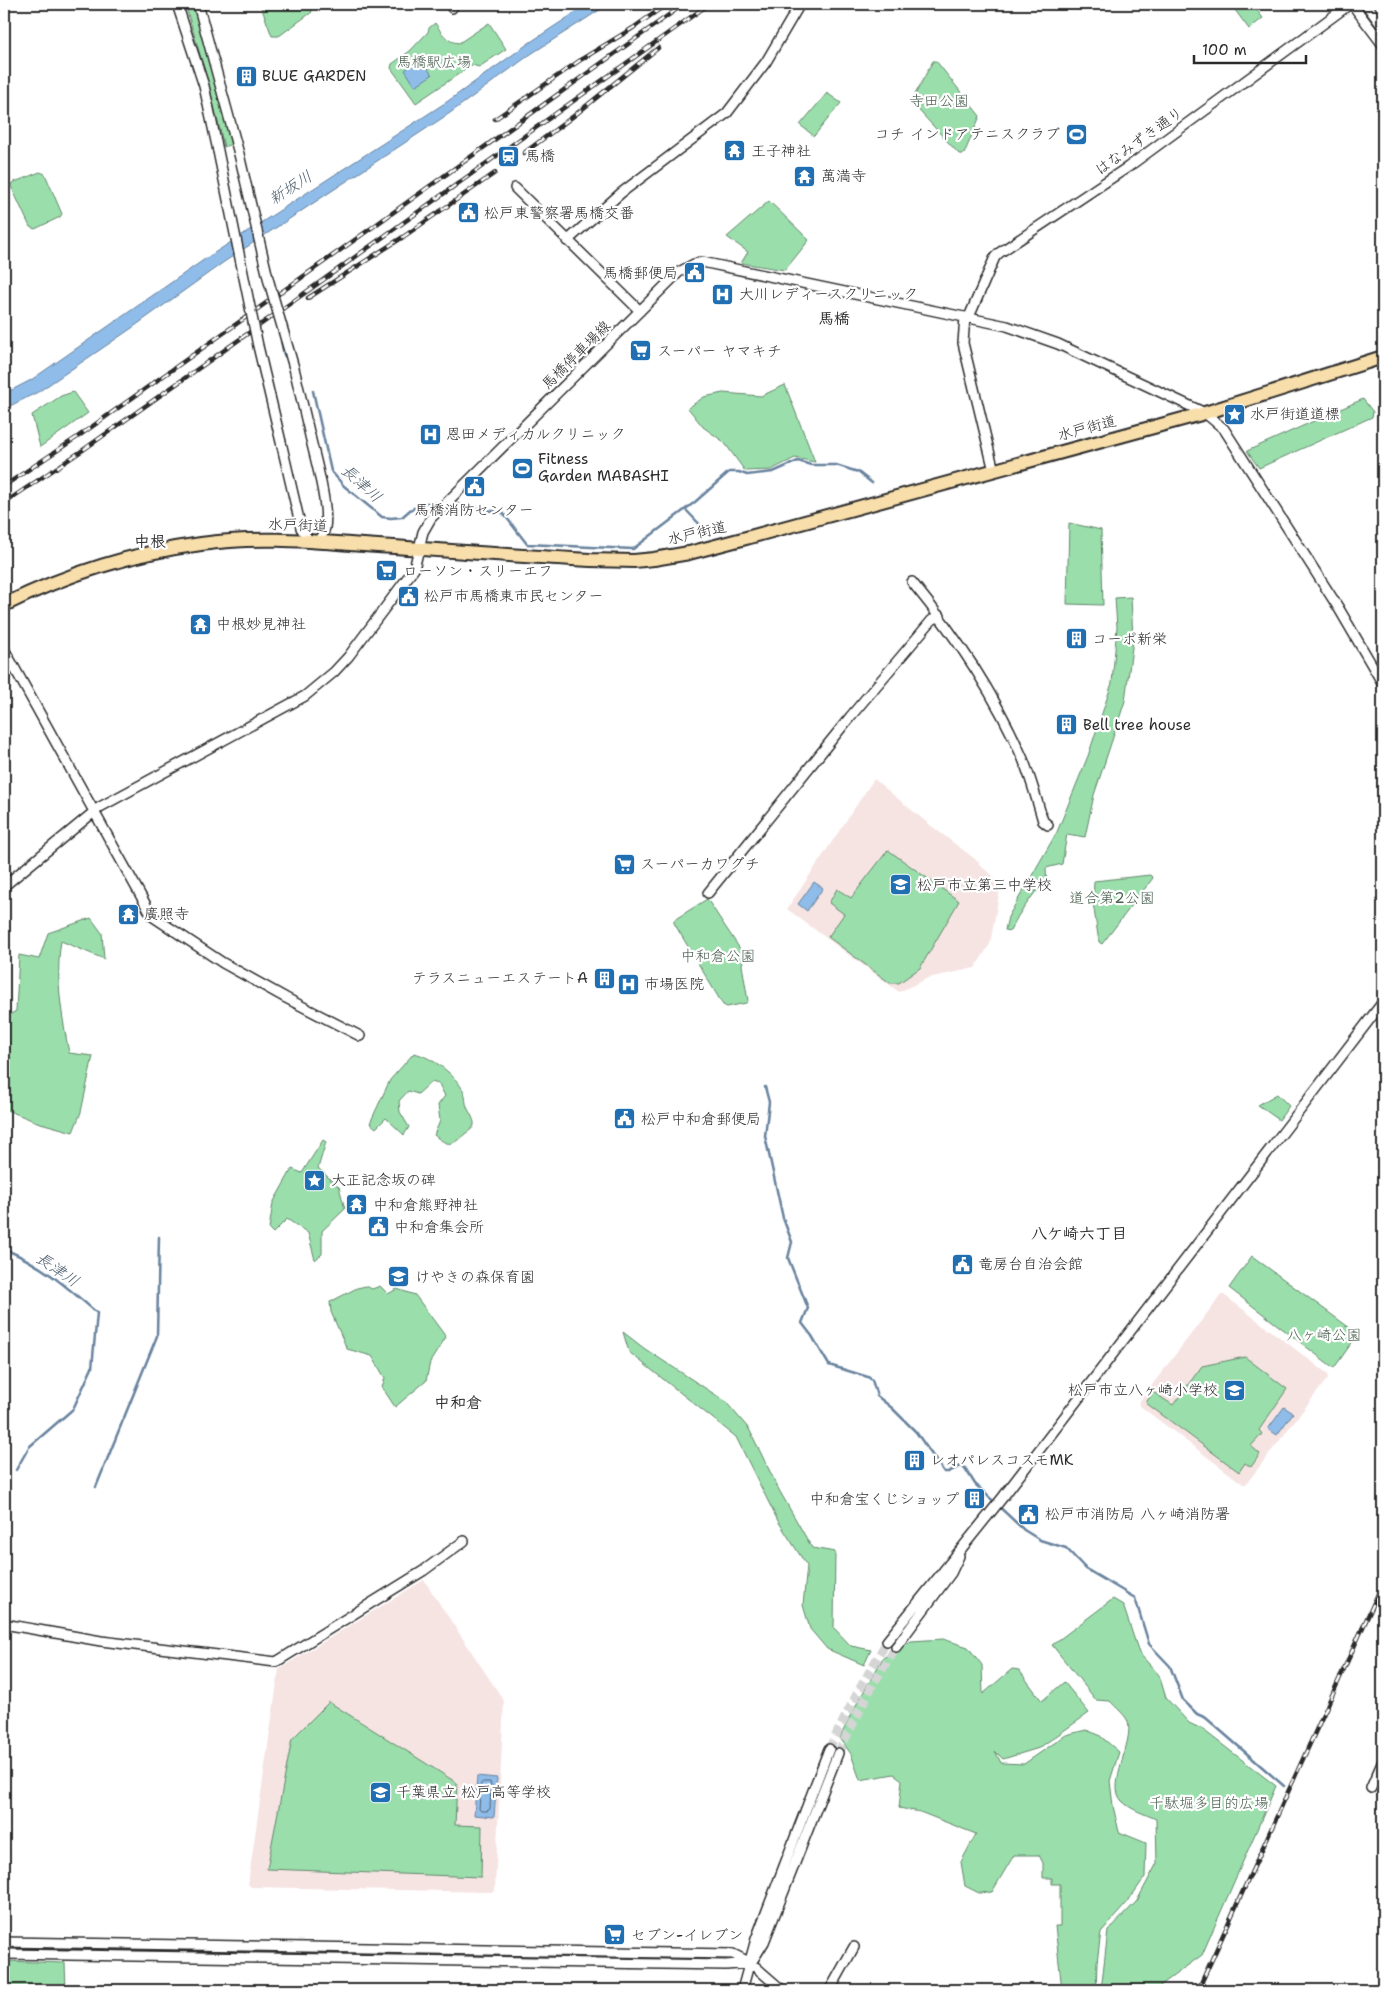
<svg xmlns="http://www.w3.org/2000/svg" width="1387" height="1994" viewBox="0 0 1387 1994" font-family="'Shantell Sans','Klee One',sans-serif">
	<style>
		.built { fill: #f6e4e3 }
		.green { fill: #9adfab; stroke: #62856b }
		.water { fill: #8fbce9; stroke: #67829d }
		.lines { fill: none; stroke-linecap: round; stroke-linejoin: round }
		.shore { stroke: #536577; stroke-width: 1 }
		.stream { stroke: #67829d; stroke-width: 2.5 }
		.secondary-tunnel { stroke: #d5d5d5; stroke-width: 9; stroke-dasharray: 9 4.5; stroke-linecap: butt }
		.secondary-casing { stroke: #2b2b2b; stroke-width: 12 }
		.highway-casing { stroke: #2b2b2b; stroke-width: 16 }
		.secondary { stroke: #fff; stroke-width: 9 }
		.highway { stroke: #f8deab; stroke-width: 12 }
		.rail-casing { stroke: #2b2b2b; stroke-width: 4.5 }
		.rail { stroke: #fff; stroke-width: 2.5; stroke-dasharray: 8; stroke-linecap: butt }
		.secondary-bridge-casing { stroke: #2b2b2b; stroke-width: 12; stroke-linecap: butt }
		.secondary-bridge { stroke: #fff; stroke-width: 9 }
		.labels { text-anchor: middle; stroke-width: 4.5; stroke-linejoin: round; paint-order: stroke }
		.park-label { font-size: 15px; fill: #4c6151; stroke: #fff }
		.poi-label { font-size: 15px; fill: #2b2b2b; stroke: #fff; text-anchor: start }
		.street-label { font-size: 15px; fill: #2b2b2b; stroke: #fff }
		.water-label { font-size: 16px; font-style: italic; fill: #4e5e6e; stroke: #fff }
		.neighbourhood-label { font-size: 16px; font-weight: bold; fill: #2b2b2b; stroke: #fff }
	</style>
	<rect width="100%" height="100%" fill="#fff"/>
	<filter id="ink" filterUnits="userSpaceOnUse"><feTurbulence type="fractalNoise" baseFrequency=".02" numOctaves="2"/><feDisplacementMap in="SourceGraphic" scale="10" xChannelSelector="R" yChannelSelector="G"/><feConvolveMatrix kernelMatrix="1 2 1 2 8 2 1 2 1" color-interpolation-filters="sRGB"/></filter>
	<g filter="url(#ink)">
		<!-- built -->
		<path class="built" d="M874,779l56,46 49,37v3l12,9 9,15 -10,55 -15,24 -47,10 -29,14 -112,-83z
			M1221,1295h3l104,79v4l-82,106h-3l-103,-78 -1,-4z
			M424,1580l80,121 -9,188 -2,3 -242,-5 -3,-3 31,-215z"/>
		<!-- green -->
		<path class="green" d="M185,4h9l37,140 -7,3 -15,-62z
			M260,4h50l2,8 -33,24h-7z
			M1244,4h8l11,14 -14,11 -14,-19z
			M435,23c7,10 11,19 24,20l30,-20 17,26 -27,18 -7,-2 -56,38 -25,-35 1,-4 18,-13 18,-19 1,-4z
			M933,61h3l44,55 -16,38h-5l-48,-52z
			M827,93l14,10 -27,33 -14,-11z
			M40,172l5,2 17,40 -2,3 -25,12 -5,-2 -19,-41 1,-3z
			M769,201l40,39 -24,30 -44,-7 7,-11 -21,-15z
			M785,385l30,77 -20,-4 -24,12 -26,1 -21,-29 -21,-15 -15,-19 16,-11 19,-4 38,3z
			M73,392l15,21 -48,34 -8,-32 29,-19z
			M1363,399l10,13 -1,5 -113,51 -12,-17z
			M1069,523l32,7 2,75 -36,-1z
			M1131,597l2,43 -8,61 -31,94 -9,42 -18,-3 -5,30 -16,4 1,22 -11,1 -18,25 -8,15 -5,-1 3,-13 49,-85 31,-76 24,-73 5,-56 -2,-29z
			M888,850l71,51 -39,67 -21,15h-9l-62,-46 16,-23 -15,-11 8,-14 14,9z
			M1150,875l3,3 -51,66 -3,-2 -6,-39 1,-22z
			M707,899l37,56 -2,10 6,36 -2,2 -19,4 -4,-2 -49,-82v-3z
			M91,918l11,15 2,26 -43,-18c-6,37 1,75 8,112l24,3 -12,56 -8,20 -36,-10 -33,-13v-91l12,-7 3,-56 20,4 9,-26z
			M414,1053c18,4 42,22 50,39 2,5 1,10 3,15 2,5 8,13 7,18 -1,4 -5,6 -8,8 -14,13 -17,14 -32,2l6,-14 -2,-16 7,-9 -6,-12 -8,-2 -13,12 -10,-3 -9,10 1,11 9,15 -5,8 -18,-17 -10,10 -6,-5 20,-43z
			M1277,1094l12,12 -10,14 -21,-15z
			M323,1140l3,2 -8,26 21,19 6,22 -23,22v23l-7,6 -7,-27 -21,-14 -14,14 -4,-4 4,-26 19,-34 10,4z
			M1252,1256l106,78 -24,34 -105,-80z
			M366,1286l6,3 8,-3 8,8 9,-5 18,6 31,42 -16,25 -4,19 -31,26 -13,-20 3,-9 -13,-22 -25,-7 -16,-37 -1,-10 27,-14z
			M623,1332l22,17 80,52 24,28 30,61 33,58 23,4 -1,76 17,18 20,4 -7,15 -37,-16 -17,-20 -7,-24 4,-39 -29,-45 -42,-84 -107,-85z
			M1245,1357l42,32 -28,41 3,4 -11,12 9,8 -9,13 -6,-4 -6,9 -93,-69 7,-11 20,13 29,-39z
			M1113,1599l10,6 16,48 20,22 7,23 23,25 13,6 74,57 -74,169 -41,30 -3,5h-57l7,-59 29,-30 20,-38 -1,-44c-11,-5 -25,-9 -34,-18 -16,-16 12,-58 6,-79 -2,-7 -13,-15 -18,-21l-14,-1 -44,-55z
			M943,1639l25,8 14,18 1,29 29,-25 7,1 23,31 22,-19 25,31 -50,35 -36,11 -8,-8 6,12 23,1 42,-29 20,-5 13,5 20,17 -9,29 3,25 6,26 27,11 -1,34 -19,27 -25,28 -4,30 -1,28h-34l-7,-64h5v-42h-8v-6h-9v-15l-4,-8h-25l-22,37 -13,1 -14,-7 -4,-24 15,-28 -56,-22 -21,-4 3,-28 -8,-6 -34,6 -9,-26 -11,-16 11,-24 32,-56 28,-17z
			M329,1702l128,81 -2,42 27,1 -1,51 -214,-8 25,-130z
			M4,1961l61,2 1,27h-62z"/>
		<!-- water -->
		<path class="water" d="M588,4h21l-78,50 -81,59 -226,149 -92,66 -94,64 -34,17v-15l27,-14 174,-121 243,-158 81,-58z
			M421,59l11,16 -17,11 -10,-16z
			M814,882l9,6 -16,23 -9,-7z
			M1284,1407l9,6 -16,22 -9,-6z
			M477,1776l20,2 -3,39 -20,-2z"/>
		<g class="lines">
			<!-- shore -->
			<path class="shore" d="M483,1782h7l1,3 -1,24 -3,2h-6l-2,-2 2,-25z"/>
			<!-- stream -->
			<path class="stream" d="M281,341l3,14 4,5
				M313,391l18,80 13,15 38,31 9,1 11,-1 8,-7 15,-7h18
				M451,503l52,10 24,31
				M686,510l23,24
				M527,544l106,5 62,-47 34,-30h10l8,3 26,-3 25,-11 13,4h25l22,7 14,11
				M765,1087l4,15 -4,34 18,82 9,24 -4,16 20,50 -6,15 10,13 17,29 39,12 4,3 5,16 15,12 24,24 28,40h4l13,-6 4,2 10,16 49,46 16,10 26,8 20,21 49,29 14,46 21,22 13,34 14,14 9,4 78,68
				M4,1249c36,14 64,39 93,64l-5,55 -19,41 -44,38 -13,23
				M96,1487l61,-151 2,-99"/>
			<!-- secondary-tunnel -->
			<path class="secondary-tunnel" d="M829,1749l30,-59 28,-49
				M838,1753l35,-69 23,-37"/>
			<defs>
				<path id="secondary" d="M177,4l27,82 14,65
					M198,4l41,150
					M449,4l3,4
					M1352,4l31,41
					M1366,4l17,23
					M515,188l125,123
					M567,241l54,-48 106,-80 39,-51 34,-58
					M310,436c5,22 19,70 15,92 -1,5 -5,10 -7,14
					M281,442l20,86 8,13
					M994,471l-31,-128 2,-26h4l26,-60 4,-4 129,-86 222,-163
					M912,582c45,55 83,112 111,177 8,20 14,41 20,62l5,4
					M4,649l148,267 71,47 63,35 74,38
					M4,886l96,-79 205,-111 29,-24 14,-15 66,-88 9,-37 8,-14 248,-246 15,-8 8,-2 305,64 51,18 147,69 19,16 114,178 45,77
					M708,893l142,-176 82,-97 8,-4
					M4,1624l97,17 175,21 147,-91 41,-30
					M887,1641l116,-144 380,-495
					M896,1647l55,-74 8,-17
					M1371,1788l12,-27
					M4,1942l729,12 18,9 31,27
					M4,1954l722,11 25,-2 13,-21 74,-189
					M742,1990l14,-51 73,-190
					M830,1990l24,-43"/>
				<path id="highway" d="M4,605c63,-31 128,-52 197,-61 54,-8 109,-3 163,1 75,5 151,11 226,15l44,1 20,-2 35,-6 57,-15 459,-125 178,-56"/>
			</defs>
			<!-- secondary casing -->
			<use href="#secondary" class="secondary-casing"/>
			<!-- highway casing -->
			<use href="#highway" class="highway-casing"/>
			<!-- secondary -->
			<use href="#secondary" class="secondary"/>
			<!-- highway -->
			<use href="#highway" class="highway"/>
			<defs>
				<path id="rail" d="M495,119l87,-60 51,-31 34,-24
					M524,153l51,-38 83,-67
					M308,298l95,-61 92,-64
					M4,486l72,-48 273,-194 335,-240
					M4,503l79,-53 191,-135 435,-311
					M1198,1990l185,-407"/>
			</defs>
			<!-- rail casing -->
			<use href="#rail" class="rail-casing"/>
			<!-- rail -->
			<use href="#rail" class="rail"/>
			<defs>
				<path id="secondary-bridge" d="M218,151l40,195 23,96
					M239,154l30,128 25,86 16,68"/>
			</defs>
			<!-- secondary-bridge casing -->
			<use href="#secondary-bridge" class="secondary-bridge-casing"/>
			<!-- secondary-bridge -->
			<use href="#secondary-bridge" class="secondary-bridge"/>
		</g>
	</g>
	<!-- icons -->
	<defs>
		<symbol id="building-square" viewBox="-11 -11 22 22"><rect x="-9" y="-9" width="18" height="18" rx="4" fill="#1f6fb2" stroke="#fff"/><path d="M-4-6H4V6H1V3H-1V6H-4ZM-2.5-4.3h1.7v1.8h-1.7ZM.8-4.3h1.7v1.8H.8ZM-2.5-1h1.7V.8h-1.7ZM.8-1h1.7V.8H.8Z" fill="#fff"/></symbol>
		<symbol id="stadium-square" viewBox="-11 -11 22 22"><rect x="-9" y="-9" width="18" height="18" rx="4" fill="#1f6fb2" stroke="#fff"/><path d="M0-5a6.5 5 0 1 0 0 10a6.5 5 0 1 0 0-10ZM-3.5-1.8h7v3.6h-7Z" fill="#fff"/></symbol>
		<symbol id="temple-square" viewBox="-11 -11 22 22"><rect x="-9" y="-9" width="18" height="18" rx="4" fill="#1f6fb2" stroke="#fff"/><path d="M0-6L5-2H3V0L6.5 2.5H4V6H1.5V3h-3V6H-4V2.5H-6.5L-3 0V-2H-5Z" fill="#fff"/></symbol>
		<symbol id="station-square" viewBox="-11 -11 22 22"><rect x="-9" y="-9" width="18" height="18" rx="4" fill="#1f6fb2" stroke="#fff"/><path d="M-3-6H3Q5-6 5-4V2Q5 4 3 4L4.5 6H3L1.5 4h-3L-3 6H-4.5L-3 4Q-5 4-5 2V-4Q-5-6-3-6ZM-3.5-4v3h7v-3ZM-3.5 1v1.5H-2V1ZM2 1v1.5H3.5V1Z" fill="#fff"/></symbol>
		<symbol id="civic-square" viewBox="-11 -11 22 22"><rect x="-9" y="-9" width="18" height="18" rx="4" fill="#1f6fb2" stroke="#fff"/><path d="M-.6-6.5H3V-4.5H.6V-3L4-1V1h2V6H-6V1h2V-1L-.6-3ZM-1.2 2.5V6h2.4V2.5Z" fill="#fff"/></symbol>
		<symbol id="hospital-square" viewBox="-11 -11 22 22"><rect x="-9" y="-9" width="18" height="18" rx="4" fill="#1f6fb2" stroke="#fff"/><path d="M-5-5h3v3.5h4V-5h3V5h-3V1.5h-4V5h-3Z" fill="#fff"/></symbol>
		<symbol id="supermarket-square" viewBox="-11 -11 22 22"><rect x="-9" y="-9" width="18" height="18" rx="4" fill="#1f6fb2" stroke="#fff"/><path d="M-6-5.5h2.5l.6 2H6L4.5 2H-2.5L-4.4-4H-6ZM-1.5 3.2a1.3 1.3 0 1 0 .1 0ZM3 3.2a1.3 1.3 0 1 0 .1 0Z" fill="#fff"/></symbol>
		<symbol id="sight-square" viewBox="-11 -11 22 22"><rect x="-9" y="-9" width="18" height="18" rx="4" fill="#1f6fb2" stroke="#fff"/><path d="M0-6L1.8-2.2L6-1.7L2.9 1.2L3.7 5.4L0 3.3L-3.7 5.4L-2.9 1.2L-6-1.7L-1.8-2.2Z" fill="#fff"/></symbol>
		<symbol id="school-square" viewBox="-11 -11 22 22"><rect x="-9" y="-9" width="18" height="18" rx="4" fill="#1f6fb2" stroke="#fff"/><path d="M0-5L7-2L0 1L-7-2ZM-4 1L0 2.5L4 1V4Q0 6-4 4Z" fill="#fff"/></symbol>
	</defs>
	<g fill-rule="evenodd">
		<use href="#building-square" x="234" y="64" width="25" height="25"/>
		<use href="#stadium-square" x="1064" y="122" width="25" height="25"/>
		<use href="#temple-square" x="722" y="138" width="25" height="25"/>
		<use href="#station-square" x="496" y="144" width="25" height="25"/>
		<use href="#temple-square" x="792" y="164" width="25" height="25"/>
		<use href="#civic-square" x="456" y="200" width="25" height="25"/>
		<use href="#civic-square" x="682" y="260" width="25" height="25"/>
		<use href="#hospital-square" x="710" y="282" width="25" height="25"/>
		<use href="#supermarket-square" x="628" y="338" width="25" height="25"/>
		<use href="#sight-square" x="1222" y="402" width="25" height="25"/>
		<use href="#hospital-square" x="418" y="422" width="25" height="25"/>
		<use href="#stadium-square" x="510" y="456" width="25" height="25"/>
		<use href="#civic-square" x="462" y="474" width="25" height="25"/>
		<use href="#supermarket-square" x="374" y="558" width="25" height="25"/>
		<use href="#civic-square" x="396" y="584" width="25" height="25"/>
		<use href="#temple-square" x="188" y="612" width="25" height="25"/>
		<use href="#building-square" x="1064" y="626" width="25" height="25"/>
		<use href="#building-square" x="1054" y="712" width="25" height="25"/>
		<use href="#supermarket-square" x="612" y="852" width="25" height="25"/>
		<use href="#school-square" x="888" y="872" width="25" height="25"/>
		<use href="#temple-square" x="116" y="902" width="25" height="25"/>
		<use href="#building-square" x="592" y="966" width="25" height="25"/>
		<use href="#hospital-square" x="616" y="972" width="25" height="25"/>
		<use href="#civic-square" x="612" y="1106" width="25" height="25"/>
		<use href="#sight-square" x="302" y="1168" width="25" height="25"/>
		<use href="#temple-square" x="344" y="1192" width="25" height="25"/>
		<use href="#civic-square" x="366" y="1214" width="25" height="25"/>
		<use href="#civic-square" x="950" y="1252" width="25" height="25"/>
		<use href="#school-square" x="386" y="1264" width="25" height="25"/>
		<use href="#school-square" x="1222" y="1378" width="25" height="25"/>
		<use href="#building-square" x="902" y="1448" width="25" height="25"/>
		<use href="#building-square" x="962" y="1486" width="25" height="25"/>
		<use href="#civic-square" x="1016" y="1502" width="25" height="25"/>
		<use href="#school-square" x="368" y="1780" width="25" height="25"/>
		<use href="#supermarket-square" x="602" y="1922" width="25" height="25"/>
	</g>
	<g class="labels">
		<!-- park labels -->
		<g class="park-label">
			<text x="434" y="67">馬橋駅広場</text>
			<text x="939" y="106">寺田公園</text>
			<text x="1112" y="903">道合第2公園</text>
			<text x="718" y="961">中和倉公園</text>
			<text x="1324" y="1340">八ヶ崎公園</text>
			<text x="1209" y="1808">千駄堀多目的広場</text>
		</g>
		<!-- poi labels -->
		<g class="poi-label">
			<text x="262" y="81">BLUE GARDEN</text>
			<text x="1060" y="139" text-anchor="end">コチ インドアテニスクラブ</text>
			<text x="751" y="156">王子神社</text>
			<text x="525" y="161">馬橋</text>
			<text x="821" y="181">萬満寺</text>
			<text x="484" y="218">松戸東警察署馬橋交番</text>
			<text x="678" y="278" text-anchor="end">馬橋郵便局</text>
			<text x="739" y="299">大川レディースクリニック</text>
			<text x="657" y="356">スーパー ヤマキチ</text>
			<text x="1250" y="419">水戸街道道標</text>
			<text x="446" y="439">恩田メディカルクリニック</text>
			<text x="538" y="464">Fitness<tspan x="538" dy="17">Garden MABASHI</tspan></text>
			<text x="474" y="515" text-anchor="middle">馬橋消防センター</text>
			<text x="403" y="576">ローソン・スリーエフ</text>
			<text x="424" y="601">松戸市馬橋東市民センター</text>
			<text x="216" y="629">中根妙見神社</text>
			<text x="1092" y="644">コーポ新栄</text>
			<text x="1083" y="730">Bell tree house</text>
			<text x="640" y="869">スーパーカワグチ</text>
			<text x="917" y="890">松戸市立第三中学校</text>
			<text x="144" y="919">廣照寺</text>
			<text x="588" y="983" text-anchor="end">テラスニューエステートA</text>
			<text x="644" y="989">市場医院</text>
			<text x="641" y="1124">松戸中和倉郵便局</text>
			<text x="331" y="1185">大正記念坂の碑</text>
			<text x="373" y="1210">中和倉熊野神社</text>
			<text x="394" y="1232">中和倉集会所</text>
			<text x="978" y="1269">竜房台自治会館</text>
			<text x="415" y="1282">けやきの森保育園</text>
			<text x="1218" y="1395" text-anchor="end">松戸市立八ヶ崎小学校</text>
			<text x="930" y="1465">レオパレスコスモMK</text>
			<text x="959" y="1504" text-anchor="end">中和倉宝くじショップ</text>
			<text x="1045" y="1519">松戸市消防局 八ヶ崎消防署</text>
			<text x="396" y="1797">千葉県立 松戸高等学校</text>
			<text x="631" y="1940">セブン-イレブン</text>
		</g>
		<!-- street labels -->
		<g class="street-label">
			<text transform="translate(1139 141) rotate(-36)" y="5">はなみずき通り</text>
			<text transform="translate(576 355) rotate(-45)" y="5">馬橋停車場線</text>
			<text transform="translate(1087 428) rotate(-15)" y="5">水戸街道</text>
			<text transform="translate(298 525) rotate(2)" y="5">水戸街道</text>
			<text transform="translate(697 533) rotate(-13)" y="5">水戸街道</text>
		</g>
		<!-- water labels -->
		<g class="water-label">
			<text transform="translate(290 187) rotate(-33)" y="6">新坂川</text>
			<text transform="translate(362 483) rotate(42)" y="6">長津川</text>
			<text transform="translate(58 1269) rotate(34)" y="6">長津川</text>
		</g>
		<!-- neighbourhood labels -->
		<g class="neighbourhood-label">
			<text x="834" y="324">馬橋</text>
			<text x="150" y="547">中根</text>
			<text x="1079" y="1239">八ケ崎六丁目</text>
			<text x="458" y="1408">中和倉</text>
		</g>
	</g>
	<!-- margin -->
	<rect width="1387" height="1994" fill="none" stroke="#fff" stroke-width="20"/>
	<rect x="10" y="10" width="1367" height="1974" fill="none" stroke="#2b2b2b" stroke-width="2" filter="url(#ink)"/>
	<!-- scale -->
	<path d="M1194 55v8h112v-8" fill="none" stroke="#2b2b2b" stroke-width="2.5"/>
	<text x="1202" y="55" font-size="15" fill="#2b2b2b" stroke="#ffffff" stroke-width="4" paint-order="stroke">100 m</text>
</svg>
